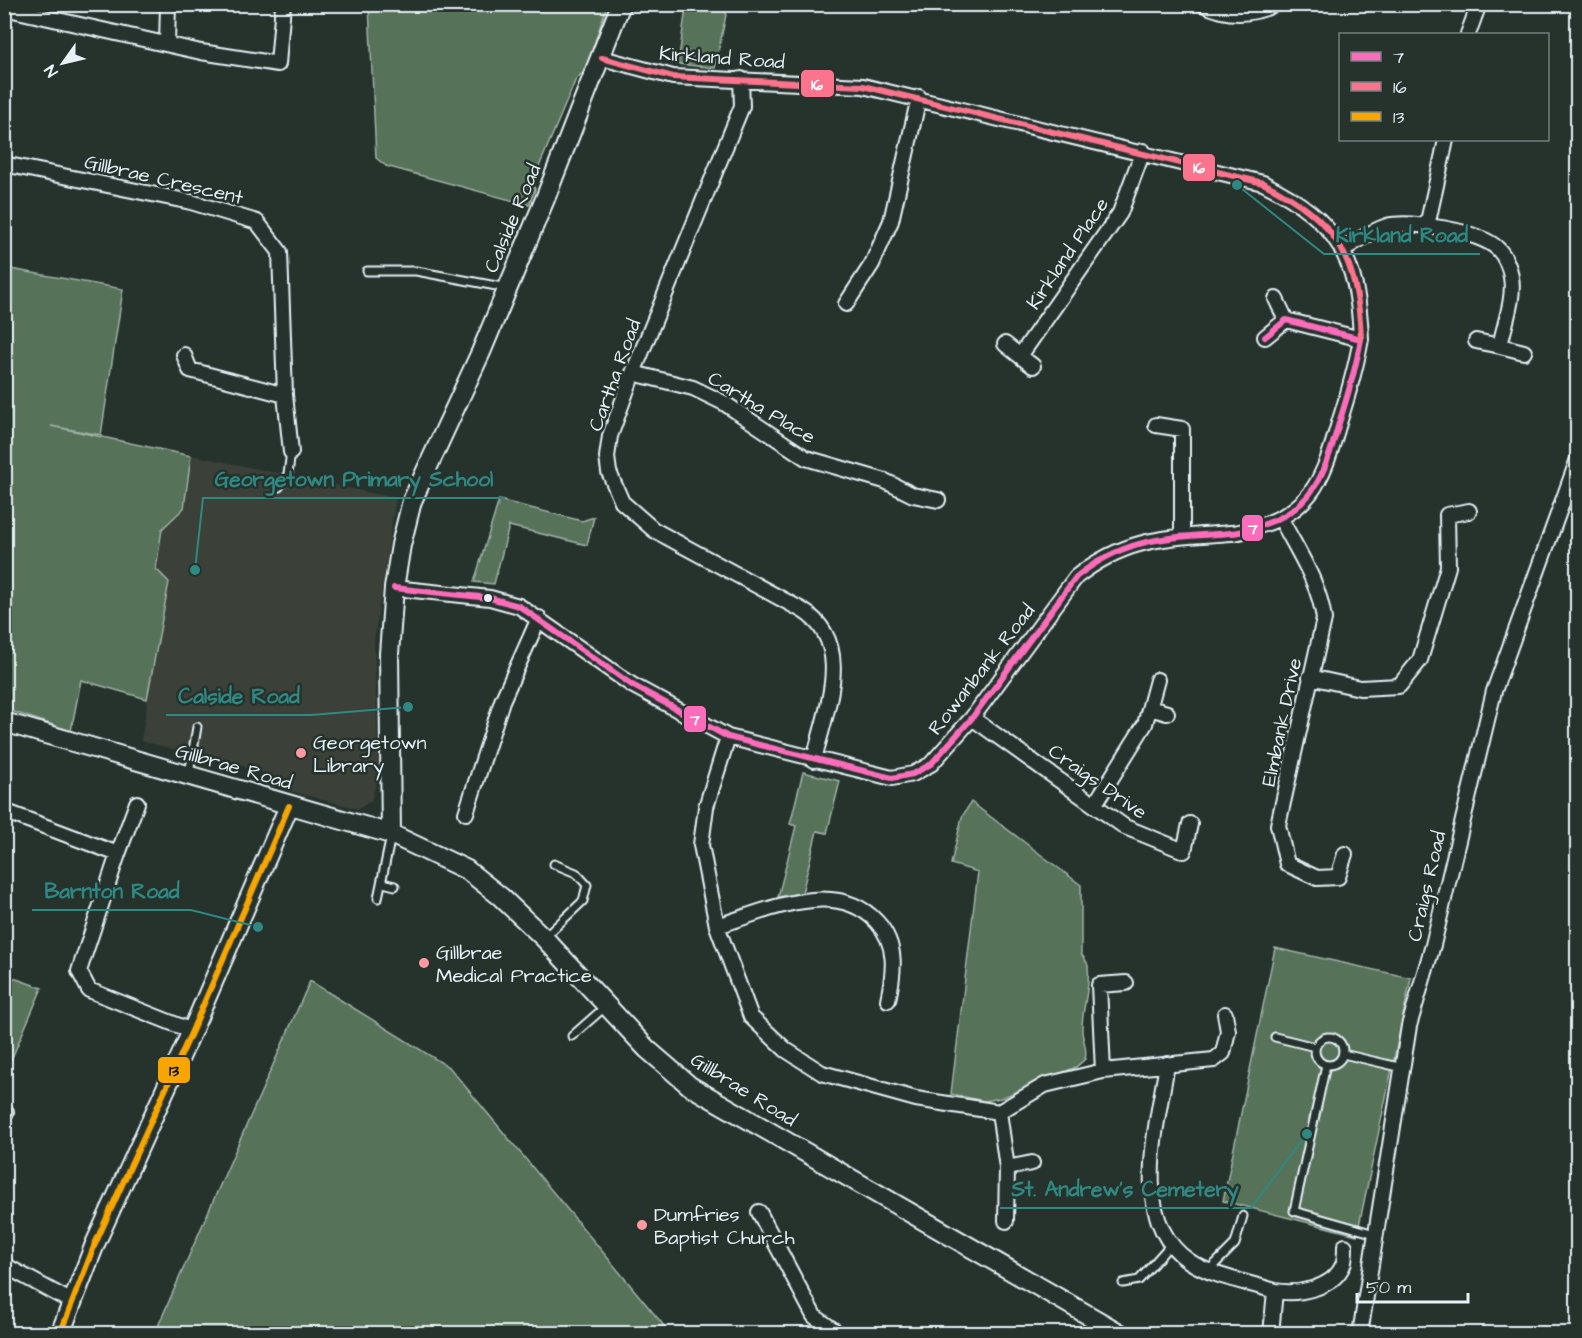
<svg xmlns="http://www.w3.org/2000/svg" width="1582" height="1338" viewBox="0 0 1582 1338" font-family="'Architects Daughter',sans-serif">
	<style>
		.built { fill: #3a4038 }
		.green { fill: #577259; stroke: #a0b2a8; stroke-width: 1.5 }
		.lines { fill: none; stroke-linecap: round; stroke-linejoin: round }
		.lane-casing { stroke: #e8f1f8; stroke-width: 11 }
		.street-casing { stroke: #e8f1f8; stroke-width: 18 }
		.secondary-casing { stroke: #e8f1f8; stroke-width: 22 }
		.lane { stroke: #26332d; stroke-width: 7 }
		.street { stroke: #26332d; stroke-width: 14 }
		.secondary { stroke: #26332d; stroke-width: 18 }
		.bus-1-casing { stroke: #26332d; stroke-width: 10 }
		.bus-2-casing { stroke: #26332d; stroke-width: 10 }
		.bus-3-casing { stroke: #26332d; stroke-width: 10 }
		.bus-1 { stroke: #fb6dba; stroke-width: 6 }
		.bus-2 { stroke: #fc738d; stroke-width: 6 }
		.bus-3 { stroke: #f7a600; stroke-width: 6 }
		.bus-dot { fill: #e8f1f8; stroke: #26332d; stroke-width: 2 }
		.poi-dot { fill: #ff9aa2; stroke: #26332d; stroke-width: 2 }
		.labels { text-anchor: middle; stroke-width: 5; stroke-linejoin: round; paint-order: stroke }
		.street-label { font-size: 20px; fill: #e8f1f8; stroke: #26332d }
		.poi-label { font-size: 20px; fill: #e8f1f8; stroke: #26332d; text-anchor: start }
		.leader { fill: none; stroke: #308883; stroke-width: 2 }
		.callout-dot { fill: #308883; stroke: #26332d; stroke-width: 2 }
		.callout-label { font-size: 21px; text-anchor: middle; font-weight: bold; fill: #308883; stroke: #26332d; stroke-width: 5; stroke-linejoin: round; paint-order: stroke }
		.line-badge { stroke: #26332d; stroke-width: 2 }
		.badge-label { font-size: 16px; text-anchor: middle; font-weight: bold; fill: #fff }
		.pale-badge-label { font-size: 16px; text-anchor: middle; font-weight: bold; fill: #111 }
	</style>
	<rect width="100%" height="100%" fill="#26332d"/>
	<filter id="ink" filterUnits="userSpaceOnUse"><feTurbulence type="fractalNoise" baseFrequency=".0167" numOctaves="2"/><feDisplacementMap in="SourceGraphic" scale="12" xChannelSelector="R" yChannelSelector="G"/><feConvolveMatrix kernelMatrix="1 2 1 2 8 2 1 2 1" color-interpolation-filters="sRGB"/></filter>
	<g filter="url(#ink)">
		<!-- built -->
		<path class="built" d="M5,416l391,82 -22,143 5,132 -8,28 -13,8 -69,-18 1,-9 -54,-18 -95,-23 7,-42 -67,-19 -10,51 -66,-22z"/>
		<!-- green -->
		<path class="green" d="M369,5h238l-21,65 -10,9 -43,102 2,9 -6,15 -143,-39 -10,-8z
			M709,5h19l-13,63 -37,-4 8,-56 22,4z
			M5,268l118,21 -22,146 -50,-9 140,30 -7,52 -22,21 -6,40 13,13 -22,117 -66,-19 -10,51 -66,-22z
			M499,500l83,21 12,-4 -7,28 -78,-19 -15,58 -20,-2z
			M803,772l37,9 -13,52 -10,-2 -15,62 -24,4 18,-71 -6,-2z
			M971,802l110,83v69c3,4 6,7 7,12 3,22 -7,43 -6,66 1,10 6,16 3,27l-9,8 -75,31 -17,3 -33,-7 27,-222 -27,-8 11,-47z
			M1275,948l136,30 -54,257 -134,-34z
			M5,975l37,13 -37,86 -1,-99z
			M310,981l140,87 220,265h-515z"/>
		<g class="lines">
			<defs>
				<path id="lane" d="M367,271h49l91,17
					M279,487l9,-13 3,-22
					M189,774l8,-47
					M383,883l12,3
					M378,898l13,-62
					M545,937l38,-36 4,-16 -11,-12 -22,-9
					M572,1036l34,-30
					M1315 1051a14 14 0 1 1 28 0a14 14 0 1 1-28 0Z
					M1275,1037l40,10
					M1343,1054l60,14
					M1326,1065l-32,146 81,23
					M1209,1270l26,-26 8,-28
					M1123,1283l16,-3 32,-36"/>
				<path id="street" d="M1203,4c24,12 48,12 72,0
					M4,8l197,44 77,12 5,-60
					M1468,34l11,-30
					M167,44l1,-40
					M602,58l71,19 190,9 400,97c74,37 95,74 98,156
					M741,79l1,27 -109,267 -23,63 -3,21 2,15 13,30 32,28 148,80c54,33 23,101 12,150
					M4,164l187,38 66,20 23,30 5,143 6,57
					M1427,226l19,-86
					M1342,250c14,-8 29,-19 45,-24 23,-6 94,5 111,23 7,7 12,19 13,28 4,21 -7,48 -11,69l-24,-5
					M1276,299l10,21
					M846,304l26,-40 19,-43 28,-124
					M1005,344l15,12
					M1500,346l24,6
					M184,355l6,15 95,25
					M1033,366l-13,-10 100,-143 23,-62
					M633,373l60,15 31,15 82,55 79,23 28,14 25,5
					M1156,425l26,4v107
					M1281,519c17,33 38,63 43,100l-46,206 9,39 30,14 21,-1 7,-23
					M394,588l96,10 29,8 113,79 96,52 164,41 21,-4 18,-10 41,-46 104,-141c52,-41 92,-39 155,-44 10,0 21,-5 31,-8 53,-16 63,-54 77,-102 9,-28 17,-56 22,-84l-75,-19 -21,17
					M1310,677l50,11 39,-2 21,-26 28,-93 -1,-52 22,-4
					M1150,708l17,5
					M972,718l153,109 59,24 6,-27
					M728,737l-22,70 -5,38 16,81 34,91 35,33 36,23 94,26 83,13 46,-27 58,-14 111,-11 9,-7 5,-22 -3,-17
					M1095,804l50,-80 12,-44
					M4,811l114,43 -39,117 10,19 103,41
					M466,813l36,-112 37,-83
					M118,854l19,-51
					M717,926c49,-15 119,-49 160,-4 21,23 17,50 11,78
					M1167,1064c-9,60 -39,155 22,197 24,16 59,21 86,30l-4,43
					M1103,1071l-4,-86 27,-2
					M999,1112l8,56 -1,53
					M4,1115l2,-3
					M1007,1168l25,-5
					M759,1212l55,104 25,18
					M4,1265l68,37
					M1275,1291c22,4 58,-2 68,-26 2,-5 2,-13 2,-19
					M1360,1334l49,-308 24,-81 61,-254 84,-232"/>
				<path id="secondary" d="M4,722l387,112 76,36 34,27 43,41 103,111 43,37 431,248
					M391,834l-2,-180 5,-66 7,-43 11,-44 69,-149 64,-153 76,-195
					M60,1334l35,-90 97,-213 97,-225"/>
			</defs>
			<!-- lane casing -->
			<use href="#lane" class="lane-casing"/>
			<!-- street casing -->
			<use href="#street" class="street-casing"/>
			<!-- secondary casing -->
			<use href="#secondary" class="secondary-casing"/>
			<!-- lane -->
			<use href="#lane" class="lane"/>
			<!-- street -->
			<use href="#street" class="street"/>
			<!-- secondary -->
			<use href="#secondary" class="secondary"/>
			<defs>
				<path id="bus-1" d="M394,588l96,10 29,8 113,79 96,52 164,41 21,-4 18,-10 41,-46 104,-141c52,-41 92,-39 155,-44 10,0 21,-5 31,-8 53,-16 63,-54 77,-102 9,-28 17,-56 22,-84l-75,-19 -21,17"/>
				<path id="bus-2" d="M602,58l71,19 190,9 400,97c74,37 95,74 98,156"/>
				<path id="bus-3" d="M60,1334l35,-90 97,-213 97,-225"/>
			</defs>
			<!-- bus-1 casing -->
			<use href="#bus-1" class="bus-1-casing"/>
			<!-- bus-2 casing -->
			<use href="#bus-2" class="bus-2-casing"/>
			<!-- bus-3 casing -->
			<use href="#bus-3" class="bus-3-casing"/>
			<!-- bus-1 -->
			<use href="#bus-1" class="bus-1"/>
			<!-- bus-2 -->
			<use href="#bus-2" class="bus-2"/>
			<!-- bus-3 -->
			<use href="#bus-3" class="bus-3"/>
		</g>
	</g>
	<!-- markers -->
	<circle class="bus-dot" cx="488" cy="598" r="5"/>
	<g class="poi-dot">
		<circle cx="301" cy="753" r="6"/>
		<circle cx="424" cy="963" r="6"/>
		<circle cx="642" cy="1225" r="6"/>
	</g>
	<g class="labels">
		<!-- street labels -->
		<g class="street-label">
			<text transform="translate(722 57) rotate(4)" y="7">Kirkland Road</text>
			<text transform="translate(164 179) rotate(13)" y="7">Gillbrae Crescent</text>
			<text transform="translate(512 218) rotate(-67)" y="7">Calside Road</text>
			<text transform="translate(1067 253) rotate(-56)" y="7">Kirkland Place</text>
			<text transform="translate(614 375) rotate(-70)" y="7">Cartha Road</text>
			<text transform="translate(762 407) rotate(31)" y="7">Cartha Place</text>
			<text transform="translate(981 669) rotate(-52)" y="7">Rowanbank Road</text>
			<text transform="translate(1281 722) rotate(-78)" y="7">Elmbank Drive</text>
			<text transform="translate(234 766) rotate(16)" y="7">Gillbrae Road</text>
			<text transform="translate(1098 781) rotate(35)" y="7">Craigs Drive</text>
			<text transform="translate(1426 886) rotate(-77)" y="7">Craigs Road</text>
			<text transform="translate(744 1089) rotate(32)" y="7">Gillbrae Road</text>
		</g>
		<!-- poi labels -->
		<g class="poi-label">
			<text x="313" y="749">Georgetown<tspan x="313" dy="23">Library</tspan></text>
			<text x="436" y="959">Gillbrae<tspan x="436" dy="23">Medical Practice</tspan></text>
			<text x="654" y="1221">Dumfries<tspan x="654" dy="23">Baptist Church</tspan></text>
		</g>
	</g>
	<!-- callouts -->
	<path class="leader" d="M1237 185L1324 254H1480M195 570L203 498H505M408 707L311 715H166M258 927L191 910H32M1307 1134L1251 1208H1000"/>
	<g class="callout-dot">
		<circle cx="1237" cy="185" r="6"/>
		<circle cx="195" cy="570" r="6"/>
		<circle cx="408" cy="707" r="6"/>
		<circle cx="258" cy="927" r="6"/>
		<circle cx="1307" cy="1134" r="6"/>
	</g>
	<g class="callout-label">
		<text x="1402" y="242">Kirkland Road</text>
		<text x="354" y="486">Georgetown Primary School</text>
		<text x="239" y="703">Calside Road</text>
		<text x="112" y="898">Barnton Road</text>
		<text x="1125" y="1196">St. Andrew's Cemetery</text>
	</g>
	<g class="line-badge">
		<rect x="800" y="69" width="35" height="29" rx="6" fill="#fc738d"/>
		<rect x="1182" y="153" width="34" height="29" rx="6" fill="#fc738d"/>
		<rect x="1241" y="514" width="23" height="28" rx="6" fill="#fb6dba"/>
		<rect x="683" y="705" width="24" height="28" rx="6" fill="#fb6dba"/>
		<rect x="157" y="1056" width="34" height="28" rx="6" fill="#f7a600"/>
	</g>
	<g class="badge-label">
		<text x="817" y="90">16</text>
		<text x="1199" y="173">16</text>
		<text x="1253" y="534">7</text>
		<text x="695" y="725">7</text>
	</g>
	<g class="pale-badge-label">
		<text x="174" y="1076">13</text>
	</g>
	<!-- margin -->
	<rect width="1582" height="1338" fill="none" stroke="#26332d" stroke-width="24"/>
	<rect x="12" y="12" width="1558" height="1314" fill="none" stroke="#e8f1f8" stroke-width="2" filter="url(#ink)"/>
	<!-- legend -->
	<rect x="1339" y="33" width="210" height="108" fill="#26332d" stroke="#747f7e" stroke-width="1.5"/>
	<rect x="1351" y="52" width="30" height="9" fill="#fb6dba" stroke="#747f7e" stroke-width="1.5"/>
	<text x="1393" y="63" font-size="18" fill="#e8f1f8">7</text>
	<rect x="1351" y="82" width="30" height="9" fill="#fc738d" stroke="#747f7e" stroke-width="1.5"/>
	<text x="1393" y="93" font-size="18" fill="#e8f1f8">16</text>
	<rect x="1351" y="112" width="30" height="9" fill="#f7a600" stroke="#747f7e" stroke-width="1.5"/>
	<text x="1393" y="123" font-size="18" fill="#e8f1f8">13</text>
	<!-- north arrow -->
	<g transform="translate(63 63) rotate(236)" stroke="#26332d" stroke-width="4.5" paint-order="stroke">
	<path d="M0-4.5L10 22L0 15L-10 22Z" fill="#e8f1f8"/>
	<text y="-9" font-size="16" font-weight="bold" text-anchor="middle" fill="#e8f1f8">N</text>
	</g>
	<!-- scale -->
	<path d="M1357 1293v9h111v-9" fill="none" stroke="#e8f1f8" stroke-width="3"/>
	<text x="1366" y="1293" font-size="18" fill="#e8f1f8" stroke="#26332d" stroke-width="4.5" paint-order="stroke">50 m</text>
</svg>
